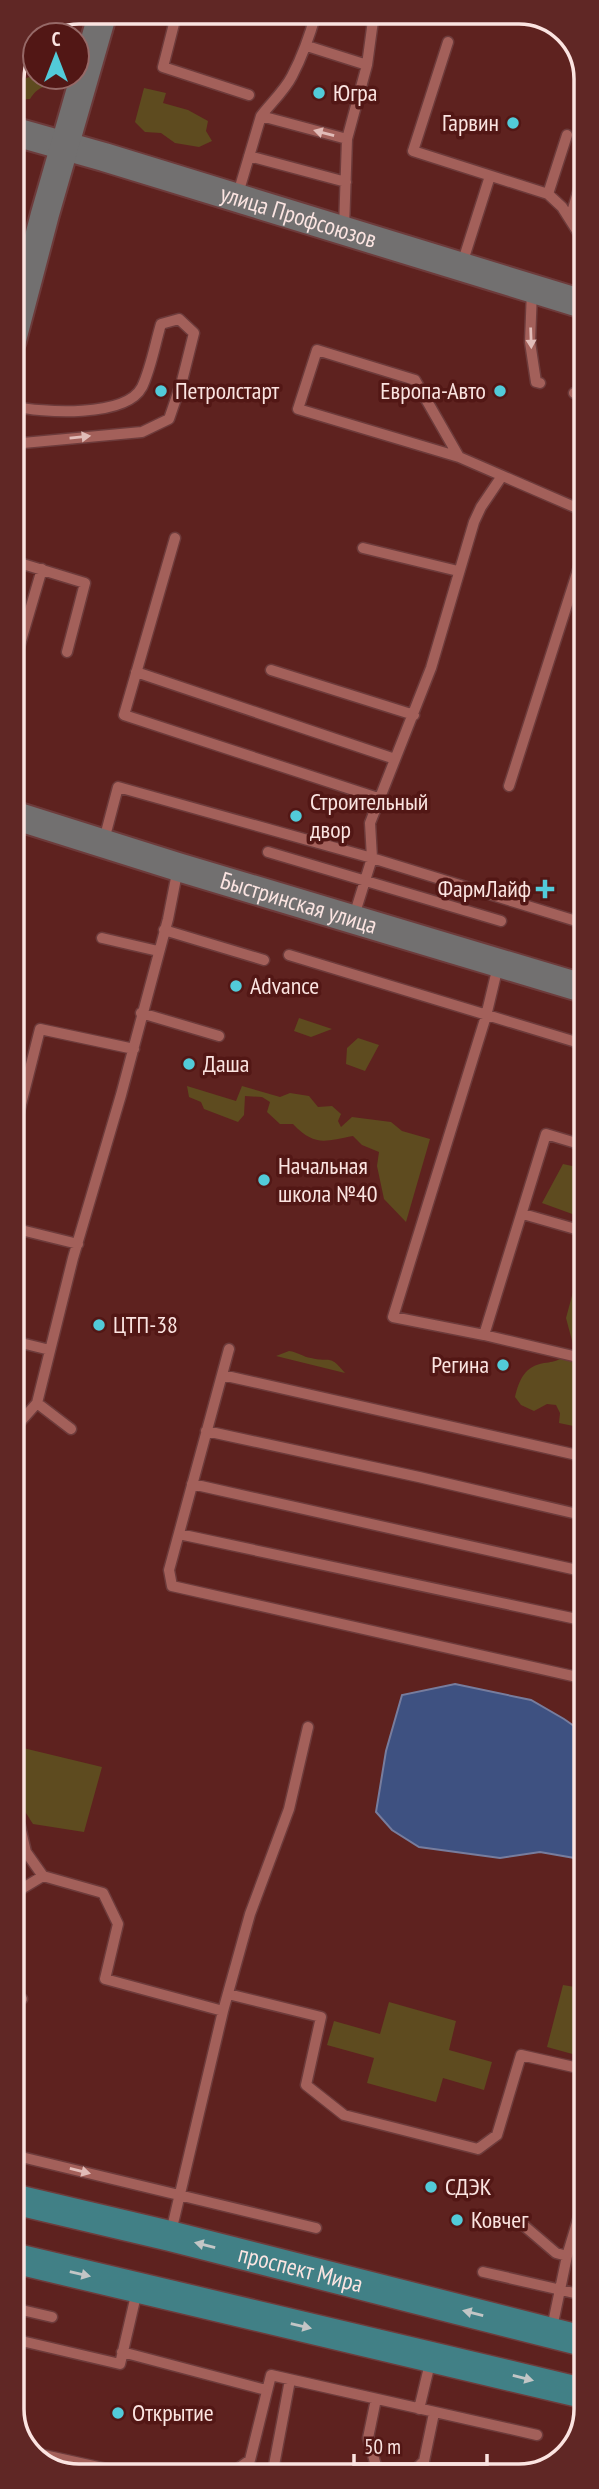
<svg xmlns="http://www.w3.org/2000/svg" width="599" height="2489" viewBox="0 0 599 2489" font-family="'PT Sans Narrow',sans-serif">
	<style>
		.green { fill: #5e4b1f }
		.water { fill: #3e5181; stroke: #777d9e; stroke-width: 2 }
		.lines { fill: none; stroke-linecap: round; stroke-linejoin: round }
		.lane-casing { stroke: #6d3b3b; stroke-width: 13 }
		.secondary-casing { stroke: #6d3b3b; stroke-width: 32 }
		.primary-casing { stroke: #6d3b3b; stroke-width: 33 }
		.lane { stroke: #a3605a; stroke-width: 10 }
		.secondary { stroke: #727070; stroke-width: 28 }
		.primary { stroke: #418086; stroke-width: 30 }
		.oneway { fill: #e1bcb8 }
		.oneway2 { fill: #c3c6c6 }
		.poi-dot { fill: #52cbd9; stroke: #521715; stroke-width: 2.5 }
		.labels { text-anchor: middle; stroke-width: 7; stroke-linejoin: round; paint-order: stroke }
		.poi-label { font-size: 24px; fill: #fbe4e1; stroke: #521715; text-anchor: start }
		.street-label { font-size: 24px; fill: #fbe4e1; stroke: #521715 }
		.rim { fill: none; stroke: #fbe4e1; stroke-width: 3.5 }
	</style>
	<rect width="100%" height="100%" fill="#5e221f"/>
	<!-- green -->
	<path class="green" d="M35,75v2h22c-8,11 -18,7 -27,22l-16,1 4,-19z
		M144,88l22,5 -3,10 25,7 20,11 -2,10 6,10 -13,6 -24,-4 -14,-10 -16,-1 -10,-10z
		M299,1018l33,11 -21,8 -17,-6z
		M358,1038l21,7 -14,26 -19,-7 1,-16z
		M187,1086l49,15 6,-15 38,11 10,-4 19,3 9,11 14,-1 9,8 -3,7 3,6 11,-10 39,5 11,9 28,8 -24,83 -22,-23 -7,-33 2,-14 -17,-7 -9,-9c-28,5 -38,11 -60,-12h-13l-13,-12 3,-10 -8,-5 -17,-1 -1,19 -6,7 -34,-13 -3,-7 -12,-5z
		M563,1164l23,5v50l-44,-16z
		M586,1261v90l-12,-3 -8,-30 14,-52z
		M289,1351c9,1 14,6 22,7 19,5 18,-5 34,15l-69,-17z
		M560,1359h13l5,4v10l8,5c0,19 1,32 -3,50l-24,-5 1,-10 -4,-8 -9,-1 -13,7 -13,-6 -6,-8c4,-17 10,-31 29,-34 7,-1 10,-1 16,-4z
		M19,1747l83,20 -18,65 -51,-8c-22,-35 -24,-35 -14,-77z
		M563,1985l24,4v69l-40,-11z
		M389,2002l67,19 -7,29 43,12 -8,28 -41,-12 -7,24 -69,-19 7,-25 -47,-13 7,-24 46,13z"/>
	<!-- water -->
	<path class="water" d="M455,1684l76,16 33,19 20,14 2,-2v129l-46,-8 -40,6 -81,-11 -27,-17 -16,-18 10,-61 16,-56z"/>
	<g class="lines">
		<defs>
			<path id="lane" d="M177,12l-14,55 86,28
				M448,42l-35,109 135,43 19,-59
				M307,46l60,19
				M261,116c10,-13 24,-26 31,-40 11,-21 18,-41 24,-63
				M347,139l20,-74 7,-52
				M249,156l97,26
				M548,194l14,13 19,30 5,1
				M237,197l24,-81 86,23 -3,89
				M570,219l16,-54
				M462,264l28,-88
				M532,290l-2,52 6,40 4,1
				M574,393l12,3
				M12,406c30,7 114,12 130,-19 9,-19 13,-43 19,-63l18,-5 15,14 -12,48 -13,38 -27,13 -130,12
				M459,457l-161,-48 19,-59 98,30 44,77 127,55
				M175,538l-51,177 254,83
				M363,548l95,23
				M13,561l72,22 -18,69
				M13,668l29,-99
				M271,670l143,45
				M136,672l259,87
				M509,786l77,-241
				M104,840l14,-53 254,71 214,66
				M268,852l233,69
				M354,916l18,-58 -2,-35 61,-155 43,-146 7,-15 21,-31
				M164,930l100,30
				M102,938l56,13
				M289,955l297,90
				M498,966l-12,50 -93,301 91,18 102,24
				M141,1013l78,23
				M13,1136l27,-107 94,20
				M523,1214l63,18
				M13,1228l65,16
				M484,1335l62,-201 40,12
				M13,1341l37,9
				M229,1349l-60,221 3,16 414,93
				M222,1375l364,82
				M37,1403l34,26
				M13,1430l24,-27 36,-145 48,-163 47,-176 10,-51
				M206,1431l213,46 167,39
				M192,1484l394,88
				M179,1534l407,87
				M13,1818l7,8 6,26 17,24
				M13,1894l30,-18 60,17 15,31 -13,55 118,32
				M228,1994l93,23 -15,68 38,30 134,34 19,-14 24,-80 66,15
				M13,1996l9,3
				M13,2155l303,73
				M522,2224l34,29 11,3
				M171,2232l52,-221 27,-97 39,-105 19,-82
				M483,2272l104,24
				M13,2308l39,9
				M552,2328l15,-72 20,-66
				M13,2339l107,25 17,-73
				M122,2352l144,38
				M376,2399l-8,39 11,38
				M419,2409l12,-50
				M30,2452l109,24
				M182,2476l51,-4 17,-12 21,-85 266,60
				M272,2476l18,-96
				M309,2476l3,-2
				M409,2476l15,-15 10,-48"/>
			<g id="secondary">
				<path id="s1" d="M12,131l92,26 482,148"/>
				<path d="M12,340l33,-126 58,-202"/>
				<path id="s2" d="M13,815l165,52 408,122"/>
			</g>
			<g id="primary">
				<path id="s3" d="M13,2199l157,37 417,106"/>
				<path d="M13,2258l574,136"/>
			</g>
		</defs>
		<!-- lane casing -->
		<use href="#lane" class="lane-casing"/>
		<!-- secondary casing -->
		<use href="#secondary" class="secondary-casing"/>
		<!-- primary casing -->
		<use href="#primary" class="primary-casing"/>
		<!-- lane -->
		<use href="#lane" class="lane"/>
		<!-- secondary -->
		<use href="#secondary" class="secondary"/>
		<!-- primary -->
		<use href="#primary" class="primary"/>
	</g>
	<!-- one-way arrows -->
	<defs><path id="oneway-solid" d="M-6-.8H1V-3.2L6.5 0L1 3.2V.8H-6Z" transform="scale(1.75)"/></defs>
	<g class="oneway">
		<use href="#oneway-solid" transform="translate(324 133) rotate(-165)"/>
		<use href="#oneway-solid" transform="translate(531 338) rotate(88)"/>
		<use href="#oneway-solid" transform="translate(80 437) rotate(-6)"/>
		<use href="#oneway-solid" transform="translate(80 2171) rotate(14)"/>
	</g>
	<g class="oneway2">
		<use href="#oneway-solid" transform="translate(205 2245) rotate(-166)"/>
		<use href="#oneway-solid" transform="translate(80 2274) rotate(13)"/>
		<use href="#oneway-solid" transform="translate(473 2313) rotate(-166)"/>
		<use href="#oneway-solid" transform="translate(301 2326) rotate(13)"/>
		<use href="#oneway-solid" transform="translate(523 2378) rotate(14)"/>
	</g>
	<!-- markers -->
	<g class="poi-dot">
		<circle cx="319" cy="93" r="7"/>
		<circle cx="513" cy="123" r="7"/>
		<circle cx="161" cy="391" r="7"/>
		<circle cx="500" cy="391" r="7"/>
		<circle cx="296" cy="816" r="7"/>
		<path d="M541.5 878.5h7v7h7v7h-7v7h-7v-7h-7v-7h7z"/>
		<circle cx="236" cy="986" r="7"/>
		<circle cx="189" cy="1064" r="7"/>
		<circle cx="264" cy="1180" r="7"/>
		<circle cx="99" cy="1325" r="7"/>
		<circle cx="503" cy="1365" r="7"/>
		<circle cx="431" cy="2187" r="7"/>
		<circle cx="457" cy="2220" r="7"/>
		<circle cx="118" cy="2413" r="7"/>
	</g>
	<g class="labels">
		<!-- poi labels -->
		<g class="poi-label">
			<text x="333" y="101">Югра</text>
			<text x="499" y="131" text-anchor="end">Гарвин</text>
			<text x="175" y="399">Петролстарт</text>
			<text x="486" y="399" text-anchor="end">Европа-Авто</text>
			<text x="310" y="810">Строительный<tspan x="310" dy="28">двор</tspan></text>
			<text x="531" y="897" text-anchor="end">ФармЛайф</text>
			<text x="250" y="994">Advance</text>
			<text x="203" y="1072">Даша</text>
			<text x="278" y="1174">Начальная<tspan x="278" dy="28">школа №40</tspan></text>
			<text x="113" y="1333">ЦТП-38</text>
			<text x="489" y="1373" text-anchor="end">Регина</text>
			<text x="445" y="2195">СДЭК</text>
			<text x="471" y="2228">Ковчег</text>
			<text x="132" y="2421">Открытие</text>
		</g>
		<!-- street labels -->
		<g class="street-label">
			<text dy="8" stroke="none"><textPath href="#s1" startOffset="299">улица Профсоюзов</textPath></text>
			<text dy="8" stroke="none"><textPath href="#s2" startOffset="299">Быстринская улица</textPath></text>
			<text dy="8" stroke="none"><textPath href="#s3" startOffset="296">проспект Мира</textPath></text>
		</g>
	</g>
	<!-- crop -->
	<path d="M0 0H599V2489H0ZM79 24H519A55 55 0 0 1 574 79V2409A55 55 0 0 1 519 2464H79A55 55 0 0 1 24 2409V79A55 55 0 0 1 79 24Z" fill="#602725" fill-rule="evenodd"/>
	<path class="rim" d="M79 24H519A55 55 0 0 1 574 79V2409A55 55 0 0 1 519 2464H79A55 55 0 0 1 24 2409V79A55 55 0 0 1 79 24Z"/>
	<!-- north arrow -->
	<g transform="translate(56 56)"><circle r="33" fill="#521715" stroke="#966967" stroke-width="2"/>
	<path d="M0-5L12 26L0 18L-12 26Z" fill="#52cbd9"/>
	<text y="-10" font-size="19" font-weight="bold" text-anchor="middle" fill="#fbe4e1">С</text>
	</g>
	<!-- scale -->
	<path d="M354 2454v10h133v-10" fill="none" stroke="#fbe4e1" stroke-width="3.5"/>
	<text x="364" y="2454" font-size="21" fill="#fbe4e1" stroke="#521715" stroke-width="5" paint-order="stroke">50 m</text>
</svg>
